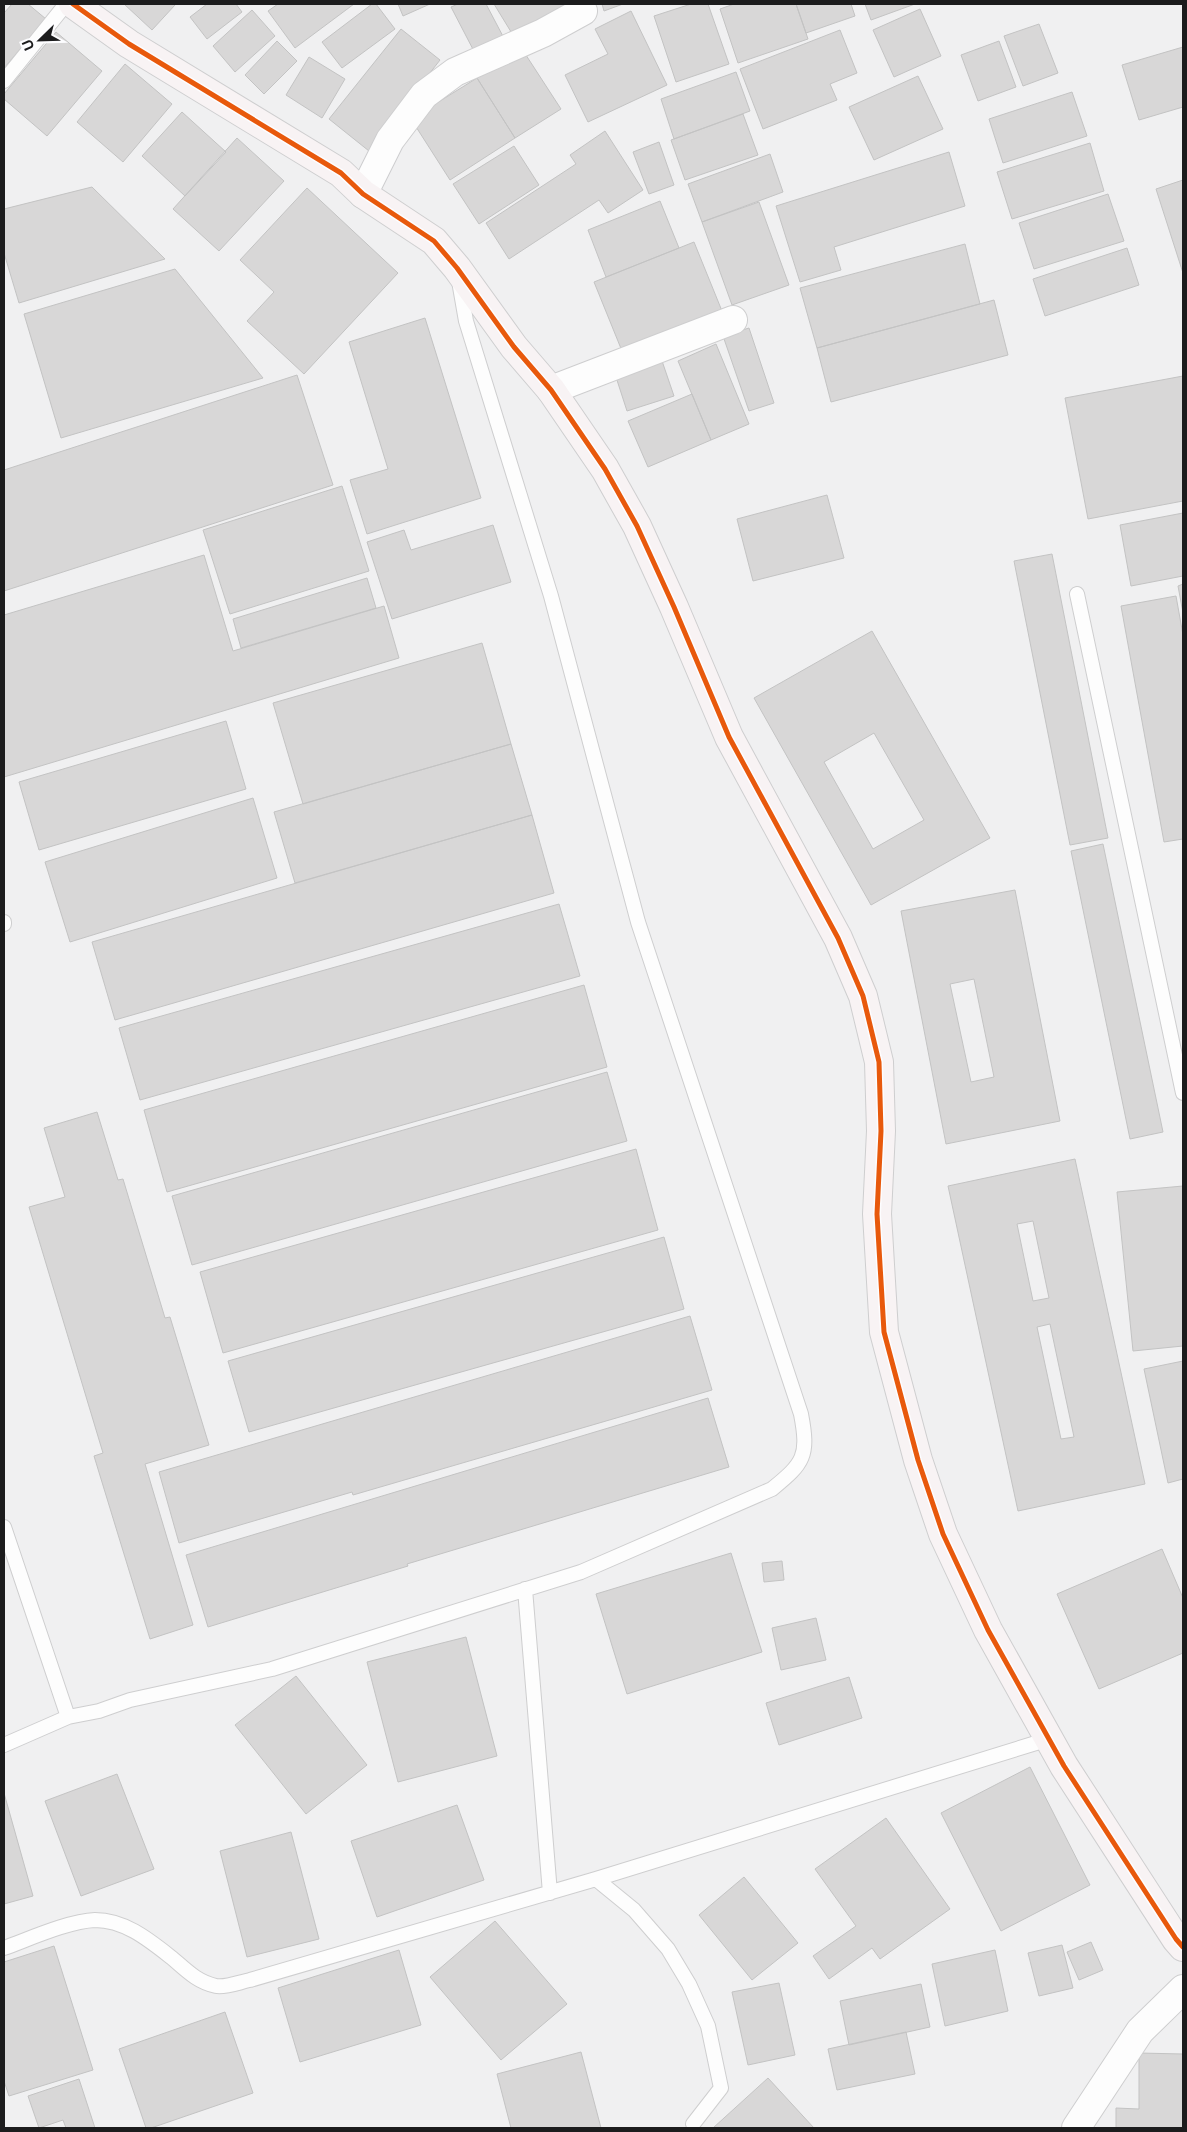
<svg xmlns="http://www.w3.org/2000/svg" width="1187" height="2132" viewBox="0 0 1187 2132" font-family="Inter,sans-serif">
	<style>
		.building { fill: #d8d7d7; stroke: #c3c3c3; fill-rule: evenodd }
		.lines { fill: none; stroke-linecap: round; stroke-linejoin: round }
		.lane-casing { stroke: #cececf; stroke-width: 16 }
		.street-casing { stroke: #cececf; stroke-width: 30 }
		.secondary-casing { stroke: #cececf; stroke-width: 30 }
		.lane { stroke: #fdfdfd; stroke-width: 14 }
		.street { stroke: #fdfdfd; stroke-width: 28 }
		.secondary { stroke: #f8f3f4; stroke-width: 28 }
		.cycleway-casing { stroke: #fdfdff; stroke-width: 8 }
		.cycleway { stroke: #e8590c; stroke-width: 5 }
	</style>
	<rect width="100%" height="100%" fill="#f0f0f1"/>
	<!-- building -->
	<path class="building" d="M12,4h16l18,15 -42,49v-55z
		M124,4h50l1,1 -23,25z
		M207,4h29l6,8 -35,27 -17,-22z
		M278,4h76l-59,44 -27,-37z
		M372,4h4l19,25 -53,39 -20,-26z
		M398,4h32l-27,12z
		M458,4h28l20,38 -29,15 -26,-50z
		M494,4h80l-58,36z
		M602,4h21l-19,7z
		M691,4h17l21,60 -53,18 -22,-66z
		M734,4h62l12,35 -70,24 -18,-54z
		M796,4h55l4,12 -49,17z
		M865,4h50l-44,16z
		M920,9l21,47 -47,21 -21,-47z
		M252,10l23,26 -40,36 -22,-26z
		M631,11l36,74 -79,37 -23,-47 43,-21 -13,-25z
		M1039,24l19,49 -35,13 -19,-50z
		M401,29l39,31 -71,91 -40,-32z
		M840,30l17,43 -27,11 7,16 -74,29 -23,-60z
		M56,32l46,39 -55,65 -43,-37v-5z
		M277,41l20,20 -33,33 -19,-19z
		M999,41l17,46 -38,14 -17,-46z
		M1183,47v60l-44,13 -17,-55z
		M522,49l39,60 -46,29 -38,-60z
		M309,57l36,22 -23,39 -36,-23z
		M125,64l47,40 -49,58 -46,-40z
		M736,72l14,39 -76,28 -13,-40z
		M918,76l25,53 -69,31 -25,-53z
		M477,78l38,60 -65,42 -39,-61z
		M1072,92l15,44 -84,27 -14,-44z
		M182,112l44,40 -41,44 -43,-40z
		M743,114l15,41 -73,25 -14,-40z
		M605,131l38,59 -35,23 -9,-13 -90,59 -23,-36 90,-59 -6,-9z
		M237,138l47,43 -65,70 -46,-42z
		M659,142l15,43 -25,9 -16,-42z
		M1090,143l14,48 -92,28 -15,-47z
		M514,146l25,39 -60,39 -26,-40z
		M949,152l16,54 -131,41 7,23 -41,12 -24,-76z
		M770,154l13,38 -81,30 -14,-38z
		M1183,180v93l-27,-84z
		M92,187l73,72 -146,44 -15,-50v-44z
		M307,188l91,85 -94,101 -57,-53 27,-29 -34,-32z
		M1108,194l16,47 -90,28 -15,-46z
		M660,201l19,47 -73,29 -18,-47z
		M759,202l30,83 -57,20 -30,-83z
		M694,242l28,69 -100,40 -28,-69z
		M965,244l15,60 -163,44 -17,-60z
		M1127,248l12,37 -94,31 -12,-37z
		M175,269l88,109 -202,60 -37,-124z
		M994,300l14,55 -177,47 -14,-54z
		M425,318l56,180 -114,36 -17,-54 38,-11 -39,-127z
		M749,328l25,75 -25,8 -26,-75z
		M716,344l33,80 -38,16 -33,-79z
		M661,358l13,38 -47,15 -12,-37z
		M297,375l36,110 -329,106v-121z
		M1183,376v125l-95,18 -23,-121z
		M692,394l19,46 -63,27 -20,-46z
		M342,486l27,85 -139,43 -27,-84z
		M827,495l17,63 -91,23 -16,-62z
		M1183,513v63l-52,10 -11,-61z
		M493,525l18,57 -119,37 -25,-77 37,-12 7,20z
		M1052,554l56,284 -38,7 -56,-284z
		M204,555l29,96 151,-45 15,52 -395,119v-162z
		M367,578l9,30 -135,40 -8,-29z
		M1183,584v29l-5,-27z
		M1176,596l7,39v204l-19,3 -43,-236z
		M872,631l118,207 -119,67 -117,-207zM874,733l50,87 -51,29 -49,-87z
		M482,643l29,101 -208,60 -30,-101z
		M226,721l20,68 -207,61 -20,-68z
		M511,744l21,71 -237,68 -21,-71z
		M253,798l24,80 -207,64 -25,-80z
		M532,815l22,78 -439,127 -23,-78z
		M1103,844l60,288 -33,7 -59,-288z
		M1015,890l45,231 -114,23 -45,-233zM974,979l20,98 -23,5 -21,-98z
		M559,904l21,72 -440,124 -21,-72z
		M584,985l23,82 -440,125 -23,-82z
		M607,1072l20,69 -435,124 -20,-69z
		M97,1112l21,68 5,-1 42,139 5,-1 39,128 -64,19 48,161 -43,14 -56,-183 9,-3 -74,-246 36,-10 -21,-69z
		M636,1149l22,81 -435,123 -23,-81z
		M1075,1159l70,325 -127,27 -70,-325zM1033,1221l16,77 -16,3 -16,-77zM1050,1324l24,113 -13,2 -24,-112z
		M1183,1186v160l-50,5 -16,-159z
		M664,1237l20,72 -435,123 -21,-71z
		M690,1316l22,74 -359,105 -1,-3 -173,51 -20,-71z
		M1183,1361v118l-15,4 -24,-114z
		M708,1398l21,69 -322,97 1,2 -200,61 -22,-72z
		M1162,1549l21,49v55l-84,36 -42,-95z
		M731,1553l31,99 -135,42 -31,-100z
		M782,1561l2,19 -20,2 -2,-19z
		M816,1618l10,42 -45,10 -9,-42z
		M466,1637l31,119 -99,26 -31,-120z
		M296,1676l71,89 -61,49 -71,-89z
		M849,1677l13,41 -83,27 -13,-42z
		M1030,1767l60,118 -89,46 -60,-118z
		M117,1774l37,95 -73,27 -36,-95z
		M4,1793l29,103 -29,8z
		M457,1805l27,75 -107,37 -26,-76z
		M886,1818l64,91 -70,50 -8,-11 -43,31 -16,-23 43,-30 -41,-57z
		M291,1832l28,107 -72,18 -27,-106z
		M744,1877l54,66 -46,37 -53,-65z
		M495,1921l72,83 -66,56 -71,-83z
		M1091,1942l12,28 -24,10 -12,-28z
		M1062,1945l11,43 -34,8 -11,-43z
		M54,1946l39,124 -84,26 -5,-15v-119z
		M399,1950l22,75 -121,37 -22,-74z
		M995,1950l13,61 -63,15 -13,-62z
		M779,1983l16,72 -47,10 -16,-73z
		M921,1984l9,43 -81,18 -9,-44z
		M225,2012l28,81 -102,35h-5l-27,-79z
		M906,2032l9,42 -78,16 -9,-41z
		M581,2052l20,76h-90l-14,-54z
		M1139,2053l44,1v74h-67v-20l23,1z
		M768,2078l46,50h-101z
		M79,2079l16,49h-29l-3,-8 -24,8 -11,-32z"/>
	<g class="lines">
		<defs>
			<path id="lane" d="M4,81l62,-77
				M1077,594l106,499
				M4,922v2
				M4,1527l64,190 31,-6 31,-11 142,-31 309,-97 191,-83c32,-26 37,-33 29,-75l-163,-492 -87,-326 -85,-275 -7,-40
				M525,1589l25,304
				M4,1745l64,-28
				M596,1879l38,31 34,39 21,35 19,42 13,62 -28,36
				M4,1948c25,-9 65,-27 91,-28 30,0 54,20 77,38 14,12 25,24 44,28 9,2 24,-4 34,-6l346,-101 453,-140"/>
			<path id="street" d="M363,194l27,-54 34,-45 31,-23 88,-39 40,-22
				M551,390l182,-70
				M1076,2128l64,-97 43,-42"/>
			<path id="secondary" d="M73,4l56,40 212,129 22,21 71,47 23,27 57,79 37,43 54,79 32,57 37,81 55,130 109,201 25,58 16,66 2,69 -4,83 7,118 34,128 25,74 45,96 76,136 112,173 7,8"/>
		</defs>
		<!-- lane casing -->
		<use href="#lane" class="lane-casing"/>
		<!-- street casing -->
		<use href="#street" class="street-casing"/>
		<!-- secondary casing -->
		<use href="#secondary" class="secondary-casing"/>
		<!-- lane -->
		<use href="#lane" class="lane"/>
		<!-- street -->
		<use href="#street" class="street"/>
		<!-- secondary -->
		<use href="#secondary" class="secondary"/>
		<defs>
			<path id="cycleway" d="M73,4l56,40 212,129 22,21 71,47 23,27 57,79 37,43 54,79 32,57 37,81 55,130 109,201 25,58 16,66 2,69 -4,83 7,118 34,128 25,74 45,96 76,136 112,173 7,8"/>
		</defs>
		<!-- cycleway casing -->
		<use href="#cycleway" class="cycleway-casing"/>
		<!-- cycleway -->
		<use href="#cycleway" class="cycleway"/>
	</g>
	<!-- border -->
	<rect width="1187" height="2132" fill="none" stroke="#1c1c1d" stroke-width="10"/>
	<!-- north arrow -->
	<g transform="translate(40 40) rotate(247)" stroke="#fdfdff" stroke-width="4" paint-order="stroke">
	<path d="M0-4L9 19L0 12L-9 19Z" fill="#1c1c1d"/>
	<text y="-8" font-size="14" font-weight="bold" text-anchor="middle" fill="#1c1c1d">U</text>
	</g>
</svg>
